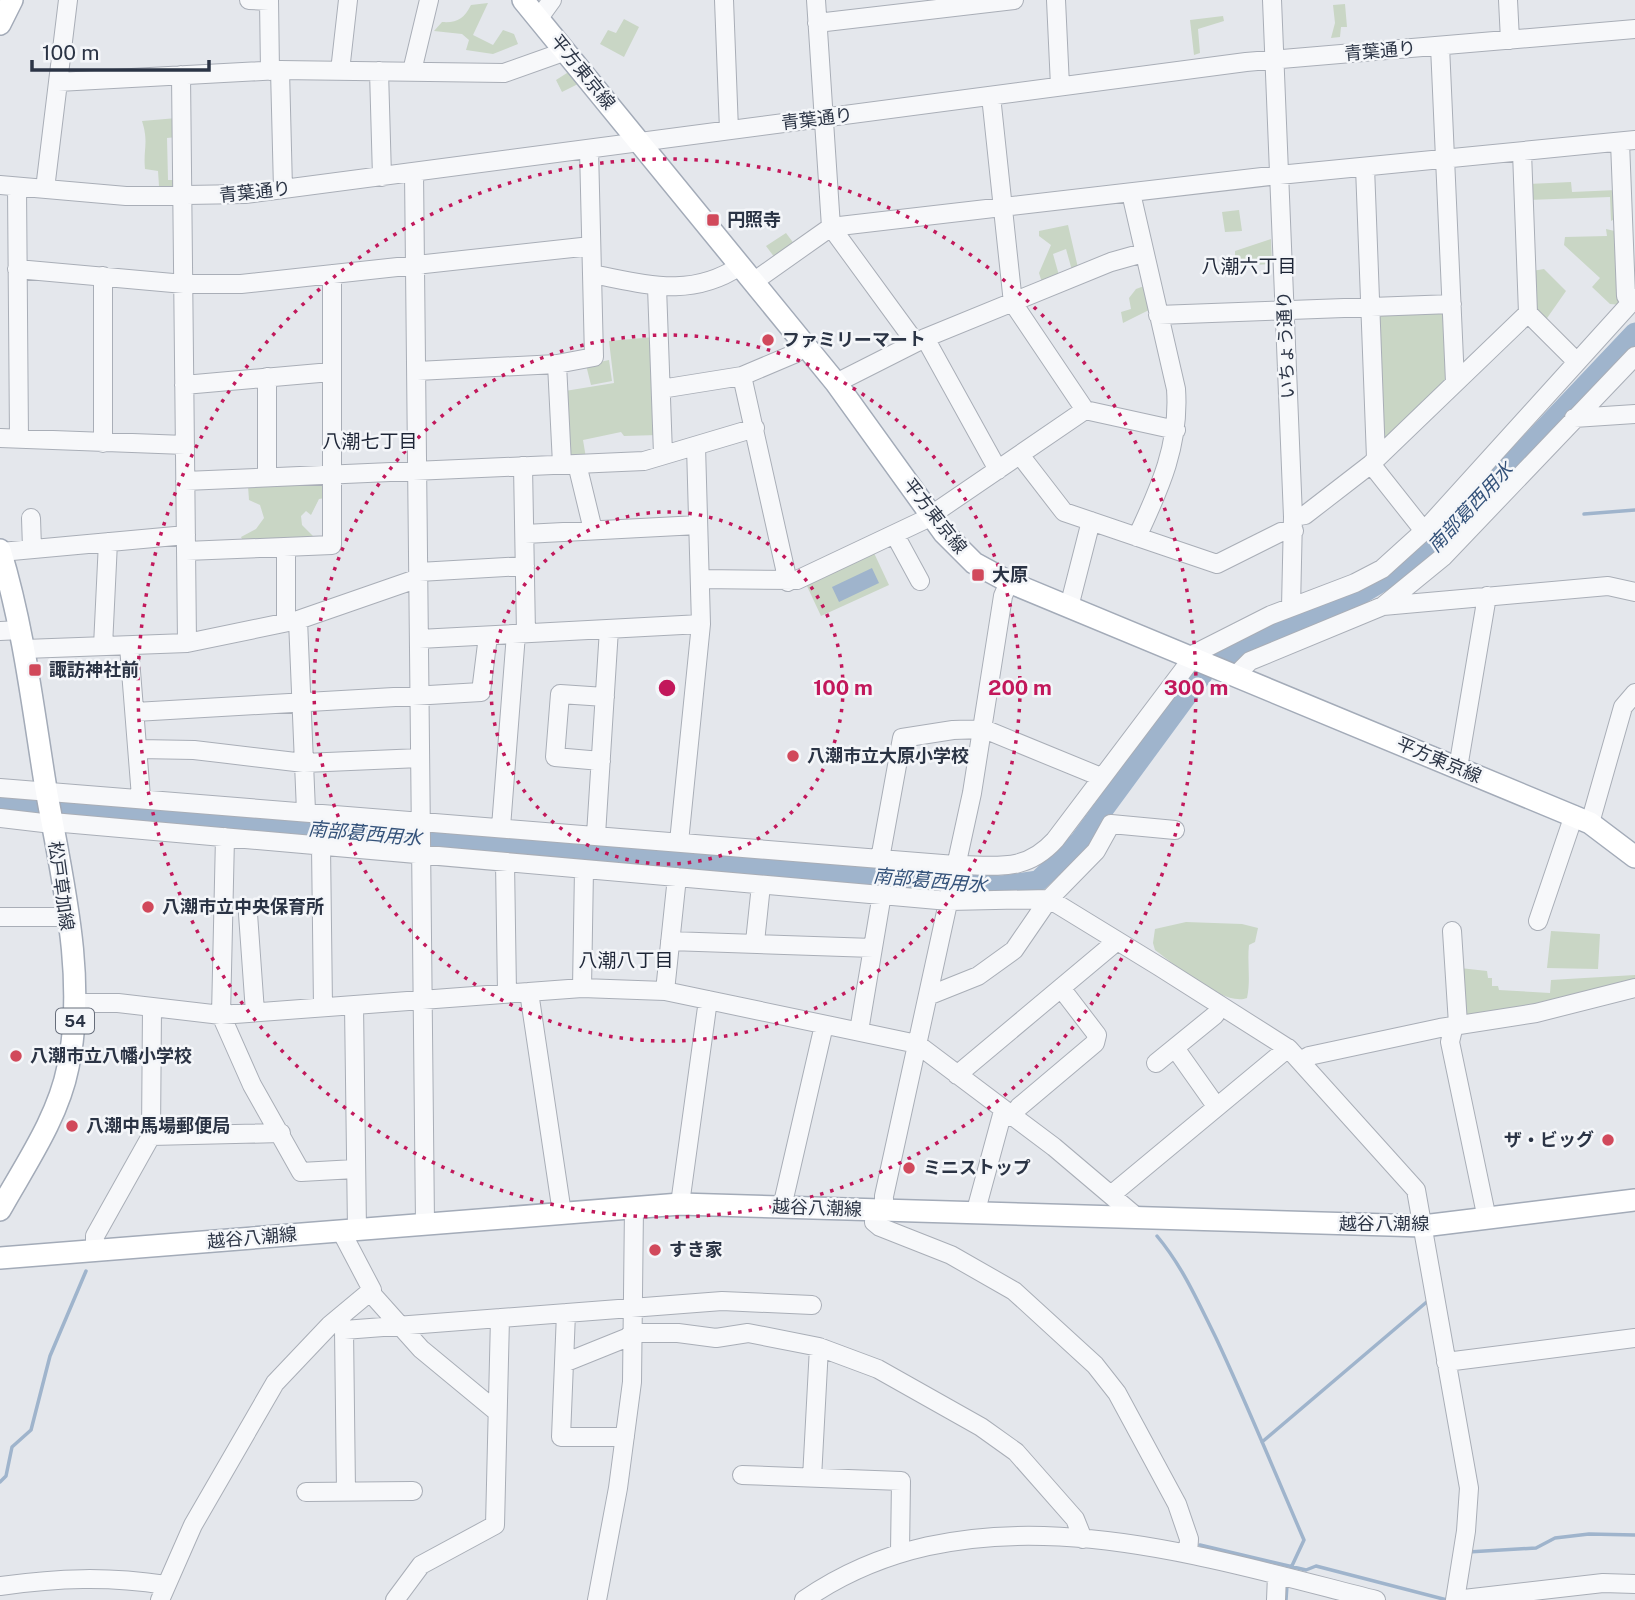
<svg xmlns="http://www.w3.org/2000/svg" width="1635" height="1600" viewBox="0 0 1635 1600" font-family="'Public Sans','Noto Sans JP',sans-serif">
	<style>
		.green { fill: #c9d6c5 }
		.water { fill: #9fb4cc }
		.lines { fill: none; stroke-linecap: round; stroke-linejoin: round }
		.stream { stroke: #9fb4cc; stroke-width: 3.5 }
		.river { stroke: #9fb4cc; stroke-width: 21 }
		.minor-casing { stroke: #a9aeb7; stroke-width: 20 }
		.major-casing { stroke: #a3abb8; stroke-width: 24 }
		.minor { stroke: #f7f8fa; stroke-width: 18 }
		.major { stroke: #fff; stroke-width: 21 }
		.ring { fill: none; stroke: #c2185b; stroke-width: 3.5; stroke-dasharray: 3.5 7 }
		.poi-dot { fill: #d1495b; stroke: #f4f6f9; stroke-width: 2.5 }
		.labels { text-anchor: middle; stroke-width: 5; stroke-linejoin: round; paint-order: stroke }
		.shield { fill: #f4f6f9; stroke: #676e7b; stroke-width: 2 }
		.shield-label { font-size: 16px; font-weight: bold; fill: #2b3445 }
		.street-label { font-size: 18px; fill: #2b3445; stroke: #f4f6f9 }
		.poi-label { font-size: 18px; font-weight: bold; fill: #2b3445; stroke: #f4f6f9; text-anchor: start }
		.neighbourhood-label { font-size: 19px; fill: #1d2536; stroke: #f4f6f9 }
		.water-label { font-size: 19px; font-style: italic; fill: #34527a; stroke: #f4f6f9 }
		.centre { fill: #c2185b; stroke: #f4f6f9; stroke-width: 3.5 }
		.ring-label { font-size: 21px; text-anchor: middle; font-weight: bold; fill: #c2185b; stroke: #f4f6f9; stroke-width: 5; stroke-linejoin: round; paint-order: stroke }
	</style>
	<rect width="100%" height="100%" fill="#e4e7ec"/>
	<!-- green -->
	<path class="green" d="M488,3l-15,32 20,10 10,-15 11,4 4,10 -25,10 -27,-4 3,-10 -7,-6 -28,-3 8,-9c15,1 22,-3 29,-17z
		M1345,4l2,23h-6l-1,10 -9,1 4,-15 -2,-18z
		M1223,16l1,5 -26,8 2,24 -6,2 -4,-35z
		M624,19l15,8 -15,30 -24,-13 8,-14 8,3z
		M564,59l18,23 -20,10 -6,-12 11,-7z
		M177,118v19l-10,1 1,42h9v6h-18l-1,-15 -13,-2c-2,-20 4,-26 -3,-48z
		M1571,182l1,10 45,-2 1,27 -7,4 -1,-24 -82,3v-16z
		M1239,210l3,21 -17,1 -3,-20z
		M1068,225l11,47 -6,2 -7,-25 -13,5 7,25 -17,7 -4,-13 12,-28 -12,-9v-5z
		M1606,229l13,3 3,73 -12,-1 -18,-17 8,-9 -36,-33 1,-8 42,-1z
		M786,233l9,12 -20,13 -9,-12z
		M1271,239l1,25 -37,2v-15z
		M1544,269l22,22 -21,30 -11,-10 -2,-40z
		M1147,285l6,23 -30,15 -2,-11 10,-3 -2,-11 7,-9z
		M1380,311l67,2 3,68 -63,60 -6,-1 -6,-124z
		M654,337l4,98 -34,1 -3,-4 -38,8 3,18 -19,1 -2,-68 49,-8 -5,-42z
		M609,360l3,21 -21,4 -5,-20z
		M325,483v15l-6,1 -8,16 -5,-4 -5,5 1,9 12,12 -71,4 -2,-4 15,-8 8,-11 -4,-13 -11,-5 -1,-14z
		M874,553l15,32 -68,31 -15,-32z
		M1186,922l56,2 16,4 -3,14 -6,3c-2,19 2,34 -2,53 -23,9 -72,-33 -92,-48l-2,-7 2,-14z
		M1551,931l49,3 -2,35 -51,-1z
		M1460,968l27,3 1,7h4v8h6l1,4 51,3 1,-13 84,-5v7l-96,24 -73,13z"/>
	<!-- water -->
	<path class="water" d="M872,568l7,15 -40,19 -7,-15z"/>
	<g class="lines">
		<!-- stream -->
		<path class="stream" d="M1584,514l51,-4
			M1157,1236c26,31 41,66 59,102 31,66 59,135 88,202l-14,30
			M1262,1442l167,-142
			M0,1482l6,-6 6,-29 19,-17 19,-74 36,-85
			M1200,1545l106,25 10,-4 131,34
			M1468,1552l68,-4 19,-10 34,-4 46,1
			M1286,1600l1,-15"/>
		<!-- river -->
		<path class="river" d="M0,802l1002,84 36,-5 42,-40 127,-173 23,-14 109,-47 85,-51 211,-223"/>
		<defs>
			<path id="minor" d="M249,0l20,1
				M269,0l1,71
				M724,0l5,130
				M816,0l15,227 84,115
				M1056,0l4,86
				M1272,0l21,517 -2,90
				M1508,0l2,40
				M539,18l13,-18
				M817,23l197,-23
				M1440,46l15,336
				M280,70l3,119
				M340,71l8,-71
				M379,71l3,106
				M412,71l17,-71
				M181,75l6,568
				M58,82l222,-12 224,3 62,-22
				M991,96l22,207 72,107
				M1620,142l6,154 5,6
				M1522,152l6,161
				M1365,167l11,291
				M414,172l11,1051
				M0,185l126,11 119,-2 1001,-132 389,-33
				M17,187l2,252
				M45,189l23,-189
				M1131,193l45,196c4,55 -16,99 -39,148
				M17,269l167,15h57l350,-38
				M592,274c53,10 98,25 148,-8
				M103,276v167
				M753,282l78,-55 448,-52 356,-35
				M657,287l6,167
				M1158,315l294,-11
				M925,338l73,132
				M557,364l5,100
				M417,371l140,-7 37,-7 -5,-208
				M267,377v100
				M836,383l89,-45 186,-76 32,-9
				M184,385l147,-13
				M661,389l81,-13
				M1574,418l61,-4
				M0,438l185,7
				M1020,455l44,57 153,52 64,-32 13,-1
				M577,464l16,66
				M1371,464l53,67
				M523,466l3,167
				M185,481l459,-20 111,-33
				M1293,517l12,-2 66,-51 157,-151 48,48
				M31,518l1,30
				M525,534l173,-9
				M895,535l25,46
				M186,551l146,-6v-271
				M1,552l185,-17
				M419,572l106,-6
				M700,579l97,1 127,-60 161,-110 91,20
				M788,582l-46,-206 52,-22 12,-9
				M1383,606l225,-20 27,6
				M1069,607l22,-86
				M298,620l8,191
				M286,622v-75
				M0,631l21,-1
				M419,639l282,-15
				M103,646l5,-104
				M129,646l12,151
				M25,649l162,-6 111,-23 121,-42
				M1192,655l79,-40 84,-32 27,-14 42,-38 211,-233
				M1236,675l14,-14 133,-55 60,-49 192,-201
				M135,712l346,-20 7,-56
				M139,749l55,1 110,13 116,-5
				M601,761l-46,-4 5,-63 45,3
				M1458,768l29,-172
				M0,788l955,77c42,0 70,8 100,-25l139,-184
				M0,818l52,6
				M52,822l897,79 100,-2 111,68 129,82 127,141 53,298 -3,43 -11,69
				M1590,823l33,-116 12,-14
				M501,827l15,-193
				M596,835l13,-206
				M225,837l-4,178 31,70 49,87 54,-3
				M679,842l22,-218 -5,-178
				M321,846l2,161
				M880,859l22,-121 51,-8 31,-1 117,48
				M505,862l2,131
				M248,914l7,98
				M0,917h66
				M1538,921l36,-106
				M1452,931l6,93
				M670,941l203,7
				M755,942l6,-57
				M582,988l2,-119
				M665,991l12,-114
				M529,992l33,221
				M928,996l50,-20 36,-26 35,-51 47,-48 15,-27 64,6
				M76,1003h42l103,12 361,-27 83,3 43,9 209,44 137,103 85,72
				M354,1005l3,224
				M1454,1025l-4,17 37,177
				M859,1031l23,-137
				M1175,1048l41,58
				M1300,1061l9,-5 131,-28 96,-15 99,-25
				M1156,1063l59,-48
				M957,1075l160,-134
				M1011,1117l8,-10 76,-64 2,-8 -36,-47
				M151,1136l130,-3
				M1111,1195l177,-147
				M680,1204l28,-204
				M782,1207l42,-182
				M875,1210l-1,12 6,5 71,28 63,36 81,74 22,28 60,111 12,35 -1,15
				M884,1210v-14l88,-403 31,-197 6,-14
				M975,1214l28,-103
				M95,1250v-14l56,-100 1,-128
				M370,1292l51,57 75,62
				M566,1313l-5,124h64
				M631,1333h47l38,5 32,-5 71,14 59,22 103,58 35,25 59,67 8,20
				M1446,1362l189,-24
				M564,1363l67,-27
				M742,1475l159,6 -1,71
				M812,1478l7,-131
				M346,1491l-2,-161 378,-29 90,4
				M306,1492l107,-1
				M0,1586c59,-8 107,-10 166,-1
				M160,1600l33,-75 82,-142 55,-58 42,-35 -31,-59
				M395,1600l26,-35 74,-40 5,-207
				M597,1600l21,-112 14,-106 2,-175
				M804,1600c171,-118 389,-46 572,0
				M1276,1600l1,-25
				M1455,1600l148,-17 32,1"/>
			<path id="major" d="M523,0l313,383 108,150 30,30 35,19 581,241 45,34
				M0,24l12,-24
				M0,550c24,79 33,159 46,239 16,90 41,188 22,278 -10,51 -43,98 -68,143
				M0,1258l680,-54 743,22 212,-26"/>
		</defs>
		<!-- minor casing -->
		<use href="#minor" class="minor-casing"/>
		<!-- major casing -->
		<use href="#major" class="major-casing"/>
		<!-- minor -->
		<use href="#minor" class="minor"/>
		<!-- major -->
		<use href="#major" class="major"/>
	</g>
	<!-- distance rings -->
	<g class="ring">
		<circle cx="667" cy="688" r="176"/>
		<circle cx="667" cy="688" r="353"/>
		<circle cx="667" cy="688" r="529"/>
	</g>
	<!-- markers -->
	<g class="poi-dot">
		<rect x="706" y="213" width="14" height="14" rx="3.5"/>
		<circle cx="768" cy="340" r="7"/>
		<rect x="971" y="568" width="14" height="14" rx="3.5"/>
		<rect x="28" y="663" width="14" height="14" rx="3.5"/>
		<circle cx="793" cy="756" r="7"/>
		<circle cx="148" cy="907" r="7"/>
		<circle cx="16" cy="1056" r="7"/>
		<circle cx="72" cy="1126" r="7"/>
		<circle cx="1608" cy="1140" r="7"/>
		<circle cx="909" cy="1168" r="7"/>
		<circle cx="655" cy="1250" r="7"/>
	</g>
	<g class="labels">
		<!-- shield labels -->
		<rect class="shield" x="56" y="1008.5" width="38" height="25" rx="5"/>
		<g class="shield-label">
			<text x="75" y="1027">54</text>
		</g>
		<!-- street labels -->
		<g class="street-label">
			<text transform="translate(1380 51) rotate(-5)" y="6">青葉通り</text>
			<text transform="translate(583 72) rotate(51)" y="6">平方東京線</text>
			<text transform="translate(817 119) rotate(-7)" y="6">青葉通り</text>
			<text transform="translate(255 192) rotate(-6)" y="6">青葉通り</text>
			<text transform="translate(1286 345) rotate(-92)" y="6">いちょう通り</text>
			<text transform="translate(935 516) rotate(52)" y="6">平方東京線</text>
			<text transform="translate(1439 760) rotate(23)" y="6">平方東京線</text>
			<text transform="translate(61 886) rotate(82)" y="6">松戸草加線</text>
			<text transform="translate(817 1208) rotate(2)" y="6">越谷八潮線</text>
			<text x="1384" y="1230">越谷八潮線</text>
			<text transform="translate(252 1238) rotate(-5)" y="6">越谷八潮線</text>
		</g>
		<!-- poi labels -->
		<g class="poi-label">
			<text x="727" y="226">円照寺</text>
			<text x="782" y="346">ファミリーマート</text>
			<text x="992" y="581">大原</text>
			<text x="49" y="676">諏訪神社前</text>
			<text x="807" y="762">八潮市立大原小学校</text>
			<text x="162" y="913">八潮市立中央保育所</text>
			<text x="30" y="1062">八潮市立八幡小学校</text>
			<text x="86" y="1132">八潮中馬場郵便局</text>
			<text x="1594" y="1146" text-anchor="end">ザ・ビッグ</text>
			<text x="923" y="1174">ミニストップ</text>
			<text x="669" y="1256">すき家</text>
		</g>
		<!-- neighbourhood labels -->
		<g class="neighbourhood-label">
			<text x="1249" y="273">八潮六丁目</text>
			<text x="370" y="448">八潮七丁目</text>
			<text x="626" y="967">八潮八丁目</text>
		</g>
		<!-- water labels -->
		<g class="water-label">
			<text transform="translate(1470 507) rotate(-47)" y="7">南部葛西用水</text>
			<text transform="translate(365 833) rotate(5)" y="7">南部葛西用水</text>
			<text transform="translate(930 880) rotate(5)" y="7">南部葛西用水</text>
		</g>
	</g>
	<circle cx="667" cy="688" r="10" class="centre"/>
	<g class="ring-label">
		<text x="843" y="695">100 m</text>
		<text x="1020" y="695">200 m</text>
		<text x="1196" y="695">300 m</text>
	</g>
	<!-- scale -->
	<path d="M32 60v10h177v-10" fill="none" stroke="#2b3445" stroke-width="3.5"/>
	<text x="42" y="60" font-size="21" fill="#2b3445" stroke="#f4f6f9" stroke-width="5" paint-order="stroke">100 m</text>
</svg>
